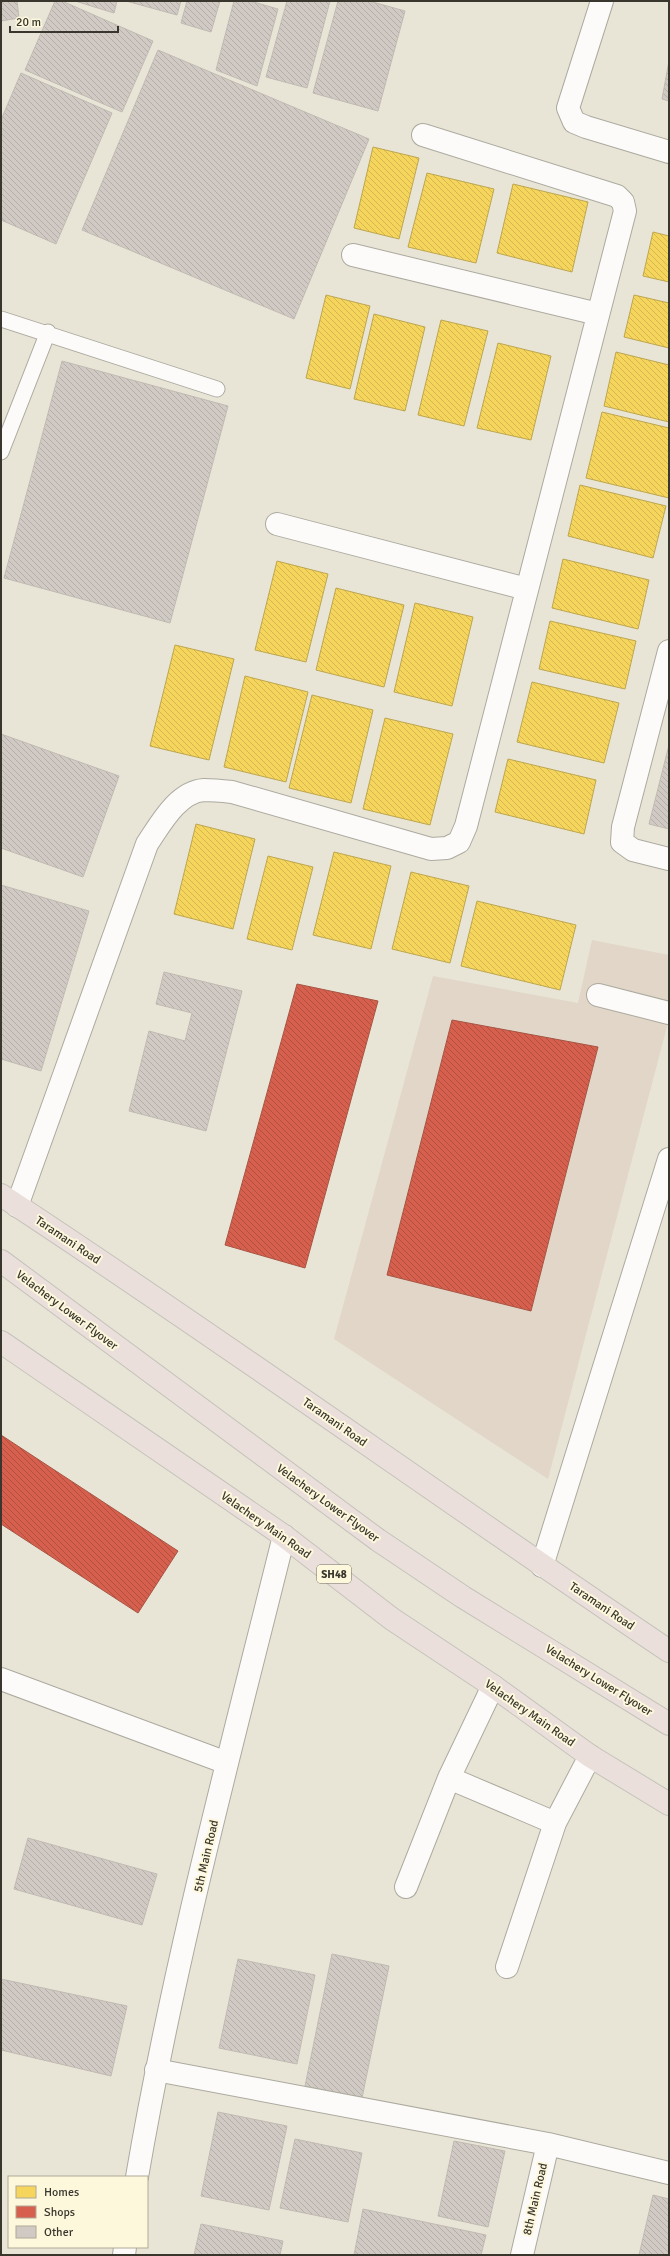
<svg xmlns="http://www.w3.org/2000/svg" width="670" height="2256" viewBox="0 0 670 2256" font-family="Signika,sans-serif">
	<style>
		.commercial { fill: #e1d6c8 }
		.homes { fill: url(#homes-back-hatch); stroke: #bda64e }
		.shops { fill: url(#shops-back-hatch); stroke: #a75443 }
		.building { fill: url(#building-back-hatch); stroke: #c0bab3 }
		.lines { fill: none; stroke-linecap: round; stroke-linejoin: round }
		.lane-casing { stroke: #acaa9f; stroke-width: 17 }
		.street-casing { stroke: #acaa9f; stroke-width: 24 }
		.primary-casing { stroke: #c4c2bb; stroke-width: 24 }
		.lane { stroke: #fcfbf9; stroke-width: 15 }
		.street { stroke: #fcfbf9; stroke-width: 22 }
		.primary { stroke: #eadfda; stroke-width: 22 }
		.labels { text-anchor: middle; stroke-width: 4; stroke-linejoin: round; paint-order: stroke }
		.shield { fill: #fdf7dc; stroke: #747162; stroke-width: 1 }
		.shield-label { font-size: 11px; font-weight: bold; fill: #39372d }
		.street-label { font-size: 12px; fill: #39372d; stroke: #fdf7dc }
	</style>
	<defs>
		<pattern id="homes-back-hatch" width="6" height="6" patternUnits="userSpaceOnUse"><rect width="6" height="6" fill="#f6d55c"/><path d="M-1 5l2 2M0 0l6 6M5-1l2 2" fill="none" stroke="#d4b750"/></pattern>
		<pattern id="shops-back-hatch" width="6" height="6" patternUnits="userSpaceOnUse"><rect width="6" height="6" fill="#d6604d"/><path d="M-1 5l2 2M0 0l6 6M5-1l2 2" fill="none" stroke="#af5040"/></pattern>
		<pattern id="building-back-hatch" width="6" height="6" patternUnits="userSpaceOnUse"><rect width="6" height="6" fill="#d1cac4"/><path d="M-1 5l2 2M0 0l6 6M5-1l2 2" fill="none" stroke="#b4aea9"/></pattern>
	</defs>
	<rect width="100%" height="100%" fill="#e8e5d7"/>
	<!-- commercial -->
	<path class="commercial" d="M592,940l77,15v64l-121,460 -214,-140 99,-363 145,27z"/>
	<!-- homes -->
	<path class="homes" d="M373,147l46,11 -20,81 -45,-11z
		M427,173l67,16 -18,74 -68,-16z
		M513,184l75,18 -16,70 -75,-19z
		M653,232l16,4v46l-26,-6z
		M326,295l44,11 -20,83 -44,-11z
		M634,295l35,8v45l-45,-11z
		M374,314l51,13 -20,84 -51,-12z
		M441,320l47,11 -24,95 -46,-11z
		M498,343l53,13 -20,84 -54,-12z
		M616,352l53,13v57l-65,-16z
		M602,412l67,16v70l-83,-20z
		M580,485l86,21 -13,52 -85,-22z
		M563,559l86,21 -11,49 -86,-21z
		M277,561l51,13 -22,88 -51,-12z
		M336,588l68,17 -20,82 -68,-17z
		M415,603l58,14 -21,89 -58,-14z
		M550,621l86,20 -11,48 -86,-20z
		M175,645l59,14 -25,101 -59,-14z
		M245,676l63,16 -22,90 -62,-15z
		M532,682l87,21 -15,60 -87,-21z
		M312,695l61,15 -22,93 -62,-15z
		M385,718l68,16 -23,91 -67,-16z
		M508,759l88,21 -12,54 -89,-22z
		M196,824l59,15 -22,90 -59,-15z
		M334,852l57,14 -20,83 -58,-14z
		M268,856l45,11 -21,83 -45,-11z
		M411,872l58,14 -19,77 -58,-14z
		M477,901l99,24 -16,65 -99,-24z"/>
	<!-- shops -->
	<path class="shops" d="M297,984l81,17 -73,267 -80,-23z
		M452,1020l146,27 -67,264 -144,-36z
		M1,1435l177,116 -40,62 -137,-89z"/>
	<!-- building -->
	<path class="building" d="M1,1h16l2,17 -18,3z
		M55,1h7l91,40 -31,71 -97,-42z
		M75,1h42l-3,12z
		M126,1h55l-4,14z
		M187,1h33l-9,31 -30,-9z
		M234,1h16l28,8 -21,77 -41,-16z
		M287,1h43l-23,87 -41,-11z
		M338,1h31l36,10 -27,100 -65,-18z
		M158,50l211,89 -75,180 -212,-89z
		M669,61v40l-7,-2z
		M21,73l91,40 -56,131 -55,-24v-100z
		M62,361l166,45 -58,217 -166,-45z
		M1,734l118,42 -36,101 -82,-29z
		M669,745v84l-20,-5z
		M1,885l88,26 -48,160 -40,-12z
		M164,972l78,19 -36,140 -77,-20 20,-80 36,10 7,-28 -36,-9z
		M28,1838l129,36 -15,51 -128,-36z
		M332,1954l57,12 -27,132 -57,-12z
		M238,1959l77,16 -18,89 -78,-16z
		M1,1979l126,27 -16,70 -110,-26z
		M218,2112l69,14 -18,84 -68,-14z
		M295,2139l67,14 -14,69 -68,-14z
		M454,2141l51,10 -17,76 -50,-11z
		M653,2195l16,4v56h-30z
		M363,2209l123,26 -5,20h-127z
		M201,2224l82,17 -3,14h-86z"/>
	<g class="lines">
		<defs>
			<path id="lane" d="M1,319l216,70
				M1,452l47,-120"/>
			<path id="street" d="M602,1l-34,107 6,14 12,5 83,25
				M353,255l245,59
				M277,524l250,65
				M669,651l-46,176 -1,15 11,8 36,9
				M598,995l71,18
				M17,1206l130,-362c13,-19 30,-52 57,-54 9,0 19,1 28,2l199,57 16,-1 12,-6 7,-16 159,-615 -2,-9 -6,-6 -194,-61
				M542,1566l127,-407
				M1,1679l226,84
				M449,1778l106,45
				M406,1887l43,-109 44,-92
				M507,1967l48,-144 35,-67
				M156,2070l392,74 121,29
				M137,2177c37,-216 94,-428 147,-641
				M124,2255l1,-8
				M522,2255l26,-111"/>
			<path id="primary" d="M1,1195c226,148 444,306 668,456
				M1,1261l377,279 85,57 206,127
				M1,1342l283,194 108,83 101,67 97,70 79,48"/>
		</defs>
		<!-- lane casing -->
		<use href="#lane" class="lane-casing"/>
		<!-- street casing -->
		<use href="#street" class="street-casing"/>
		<!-- primary casing -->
		<use href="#primary" class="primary-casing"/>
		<!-- lane -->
		<use href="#lane" class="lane"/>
		<!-- street -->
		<use href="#street" class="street"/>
		<!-- primary -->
		<use href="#primary" class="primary"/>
	</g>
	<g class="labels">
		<!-- shield labels -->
		<rect class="shield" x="317" y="1565" width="34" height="18" rx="3"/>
		<g class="shield-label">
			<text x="334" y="1578">SH48</text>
		</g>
		<!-- street labels -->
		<g class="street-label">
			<text transform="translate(68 1240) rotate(34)" y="4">Taramani Road</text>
			<text transform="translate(67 1310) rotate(37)" y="4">Velachery Lower Flyover</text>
			<text transform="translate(335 1422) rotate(35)" y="4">Taramani Road</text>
			<text transform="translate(328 1503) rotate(36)" y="4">Velachery Lower Flyover</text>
			<text transform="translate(266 1525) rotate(35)" y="4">Velachery Main Road</text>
			<text transform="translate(602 1606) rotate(34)" y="4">Taramani Road</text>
			<text transform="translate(599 1680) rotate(32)" y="4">Velachery Lower Flyover</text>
			<text transform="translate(530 1713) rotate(35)" y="4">Velachery Main Road</text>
			<text transform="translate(206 1856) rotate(-77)" y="4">5th Main Road</text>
			<text transform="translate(535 2199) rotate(-77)" y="4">8th Main Road</text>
		</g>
	</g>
	<!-- border -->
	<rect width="670" height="2256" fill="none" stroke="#39372d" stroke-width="4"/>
	<!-- legend -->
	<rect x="8" y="2176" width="140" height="72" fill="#fdf7dc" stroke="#afaa96"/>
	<rect x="16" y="2186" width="20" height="12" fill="#f6d55c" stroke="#afaa96"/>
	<text x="44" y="2196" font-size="12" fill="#39372d">Homes</text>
	<rect x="16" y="2206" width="20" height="12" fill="#d6604d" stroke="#afaa96"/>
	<text x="44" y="2216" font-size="12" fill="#39372d">Shops</text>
	<rect x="16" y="2226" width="20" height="12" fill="#d1cac4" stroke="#afaa96"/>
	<text x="44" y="2236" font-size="12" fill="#39372d">Other</text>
	<!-- scale -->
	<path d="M10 26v6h108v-6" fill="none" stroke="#39372d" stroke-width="2"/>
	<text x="16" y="26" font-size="12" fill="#39372d" stroke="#fdf7dc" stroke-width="3" paint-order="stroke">20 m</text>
</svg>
